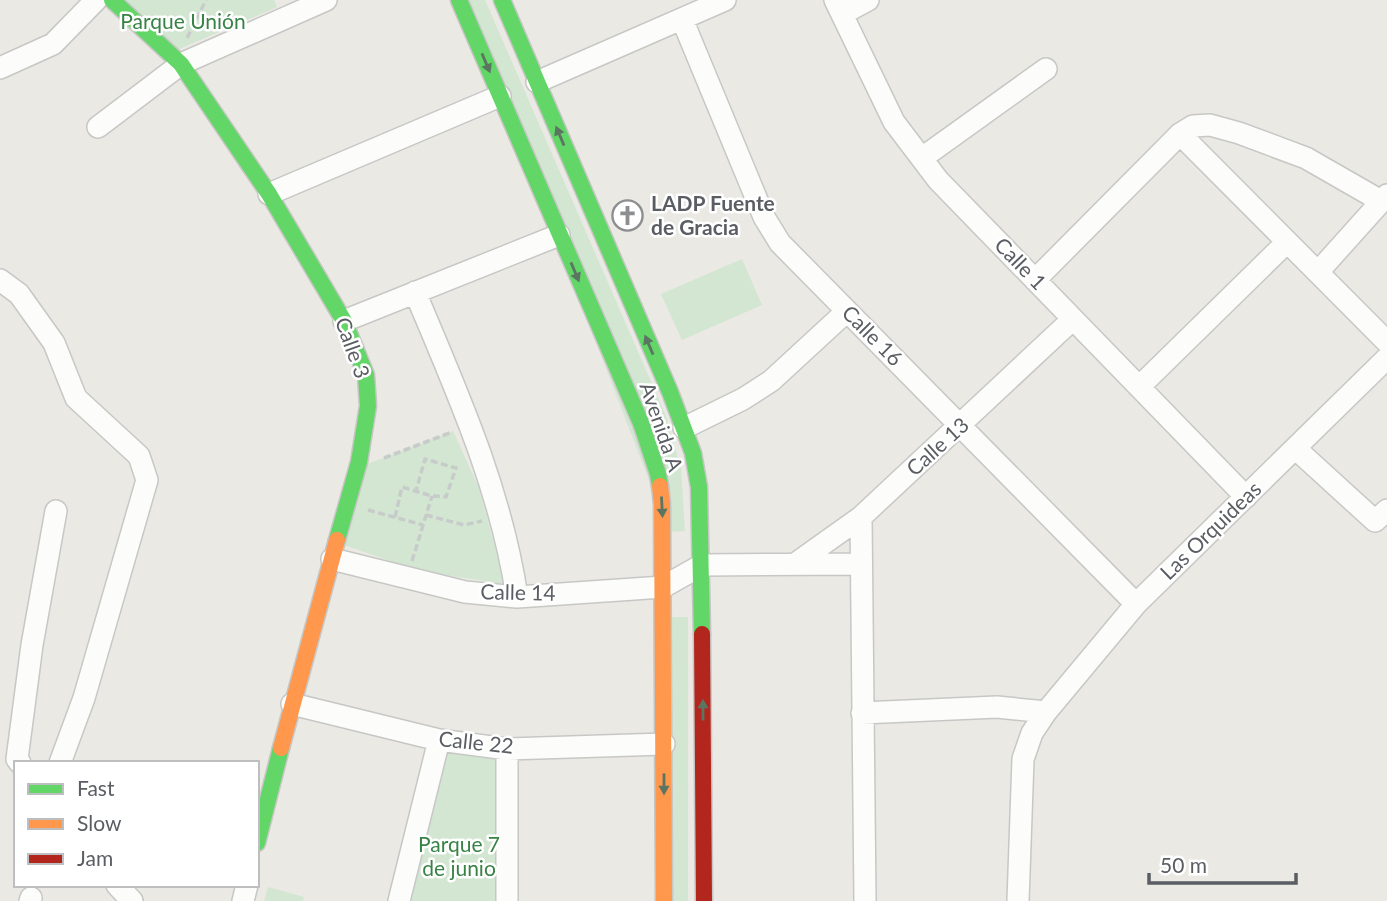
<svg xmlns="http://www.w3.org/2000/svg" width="1387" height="901" viewBox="0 0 1387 901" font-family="Lato,sans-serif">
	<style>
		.green { fill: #d2e6d2 }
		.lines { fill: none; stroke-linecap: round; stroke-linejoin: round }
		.street-casing { stroke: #c7c7c6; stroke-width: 24 }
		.fast-casing { stroke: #c6c6c4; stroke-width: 19 }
		.slow-casing { stroke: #c6c6c4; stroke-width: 19 }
		.jam-casing { stroke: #c6c6c4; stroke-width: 19 }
		.path { stroke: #c7cbca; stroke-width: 3.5; stroke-dasharray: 7 3.5; stroke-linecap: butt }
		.street { stroke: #fcfcfb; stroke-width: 21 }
		.fast { stroke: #63d668; stroke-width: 16 }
		.slow { stroke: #ff974d; stroke-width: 16 }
		.jam { stroke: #b3261e; stroke-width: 16 }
		.oneway { fill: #5c7563 }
		.labels { text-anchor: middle; stroke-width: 5; stroke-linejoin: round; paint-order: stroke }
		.park-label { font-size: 21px; fill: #398246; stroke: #fff }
		.poi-label { font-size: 21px; font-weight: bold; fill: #5a5d62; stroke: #fff; text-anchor: start }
		.street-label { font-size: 21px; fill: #5a5d62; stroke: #fff }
	</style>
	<rect width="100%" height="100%" fill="#eae9e4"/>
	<!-- green -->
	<path class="green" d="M123,0h151l3,7 -100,43z
		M464,0h21l181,416 15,53 4,62 -16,1z
		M742,259l20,46 -80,35 -21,-46z
		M453,431l26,57 26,96 -86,-13 -75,-26 21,-80z
		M669,617h19v284h-18z
		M443,751l58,7 -1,143h-94z
		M268,887l36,10 -1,4h-39z"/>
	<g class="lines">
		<defs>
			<path id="street" d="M835,0l59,122 44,58 308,317
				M842,14l26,-14
				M682,19l82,198 16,26 356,361
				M0,68l53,-24 43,-44
				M537,82l188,-82
				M98,127l83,-63 145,-64
				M1180,134l207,208
				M922,158l124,-89
				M269,194l231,-98
				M1318,272l69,-77
				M0,280l19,14 35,49 22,55 63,58 8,24 -63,218 -24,65
				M1035,280l145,-146 13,-8 17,-1 29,8 67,25 75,43
				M415,292c42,100 86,197 102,305
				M344,321l215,-86
				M1139,387l148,-145
				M684,428l59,-29 28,-18 76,-70
				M1296,449l79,72 12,-11
				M861,517l4,384
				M332,559l133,33 52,5 146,-10 39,-22 159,-1
				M795,564l66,-47 212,-198
				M292,704l147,36 68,9 157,-5
				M862,713l135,-6 49,5
				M20,763l-3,-4 15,-114 24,-134
				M117,885l15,16
				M30,901l1,-3
				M243,901l4,-16
				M399,901l40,-161
				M507,901v-152
				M1018,901l5,-142 9,-26 14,-21 90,-108 251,-246"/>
			<path id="fast" d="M112,0l69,64 88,130 75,127 22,54 2,31 -9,56 -22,78
				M459,0l182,423 17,51 2,12
				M502,0l168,392 23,61 6,34 3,147
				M257,843l24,-95"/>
			<path id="slow" d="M660,486l2,18 2,397
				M281,748l56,-208"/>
			<path id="jam" d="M702,634l2,267"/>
		</defs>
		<!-- street casing -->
		<use href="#street" class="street-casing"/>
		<!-- fast casing -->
		<use href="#fast" class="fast-casing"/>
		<!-- slow casing -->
		<use href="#slow" class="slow-casing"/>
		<!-- jam casing -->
		<use href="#jam" class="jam-casing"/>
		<!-- path -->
		<path class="path" d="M187,38l19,-38
			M384,458l68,-26
			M368,510l55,15
			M426,515l38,10 18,-4
			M395,517l7,-30 30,9 14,1 10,-29 -31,-9 -9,32
			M412,561l20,-65"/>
		<!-- street -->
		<use href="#street" class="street"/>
		<!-- fast -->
		<use href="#fast" class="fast"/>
		<!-- slow -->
		<use href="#slow" class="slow"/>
		<!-- jam -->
		<use href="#jam" class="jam"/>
	</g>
	<!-- one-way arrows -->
	<defs><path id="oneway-solid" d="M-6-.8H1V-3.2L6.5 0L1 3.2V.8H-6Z" transform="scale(1.75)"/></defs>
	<g class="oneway">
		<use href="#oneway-solid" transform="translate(486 63) rotate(67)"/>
		<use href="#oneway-solid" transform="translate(560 136) rotate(-113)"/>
		<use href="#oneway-solid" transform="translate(575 272) rotate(67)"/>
		<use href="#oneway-solid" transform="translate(649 345) rotate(-113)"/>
		<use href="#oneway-solid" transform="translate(662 507) rotate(87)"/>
		<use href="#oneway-solid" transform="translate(703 710) rotate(-90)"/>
		<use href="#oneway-solid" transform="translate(664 784) rotate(90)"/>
	</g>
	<!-- icons -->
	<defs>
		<symbol id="church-ring" viewBox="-11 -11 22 22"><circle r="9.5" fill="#fff" stroke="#8c8e90" stroke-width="1.5"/><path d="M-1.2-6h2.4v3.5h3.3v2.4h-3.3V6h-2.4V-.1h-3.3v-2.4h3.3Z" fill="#8c8e90"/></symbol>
	</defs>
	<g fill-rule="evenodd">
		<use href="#church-ring" x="610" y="198" width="35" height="35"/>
	</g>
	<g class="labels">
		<!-- park labels -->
		<g class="park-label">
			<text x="183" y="29">Parque Unión</text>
			<text x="459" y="852">Parque 7<tspan x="459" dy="24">de junio</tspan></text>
		</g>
		<!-- poi labels -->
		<g class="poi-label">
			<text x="651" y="211">LADP Fuente<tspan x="651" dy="24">de Gracia</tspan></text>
		</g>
		<!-- street labels -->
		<g class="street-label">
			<text transform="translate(1020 264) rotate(46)" y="7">Calle 1</text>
			<text transform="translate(872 336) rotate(45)" y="7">Calle 16</text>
			<text transform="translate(352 348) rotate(70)" y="7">Calle 3</text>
			<text transform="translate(661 427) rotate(71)" y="7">Avenida A</text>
			<text transform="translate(938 447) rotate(-42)" y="7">Calle 13</text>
			<text transform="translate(1211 531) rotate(-44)" y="7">Las Orquideas</text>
			<text transform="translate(518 593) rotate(1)" y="7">Calle 14</text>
			<text transform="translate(476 743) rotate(6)" y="7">Calle 22</text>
		</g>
	</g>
	<!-- legend -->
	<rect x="14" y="761" width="245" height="126" fill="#ffffff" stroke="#bdbec0" stroke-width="2"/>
	<rect x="28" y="784" width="35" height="10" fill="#63d668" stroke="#bdbec0" stroke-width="2"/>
	<text x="77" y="796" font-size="21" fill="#5a5d62">Fast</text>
	<rect x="28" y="819" width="35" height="10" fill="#ff974d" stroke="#bdbec0" stroke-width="2"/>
	<text x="77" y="831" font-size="21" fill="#5a5d62">Slow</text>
	<rect x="28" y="854" width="35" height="10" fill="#b3261e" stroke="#bdbec0" stroke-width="2"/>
	<text x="77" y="866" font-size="21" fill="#5a5d62">Jam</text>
	<!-- scale -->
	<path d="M1149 873v10h147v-10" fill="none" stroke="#5a5d62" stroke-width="3.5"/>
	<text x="1160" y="873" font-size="21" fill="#5a5d62" stroke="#ffffff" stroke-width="5" paint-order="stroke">50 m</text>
</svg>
